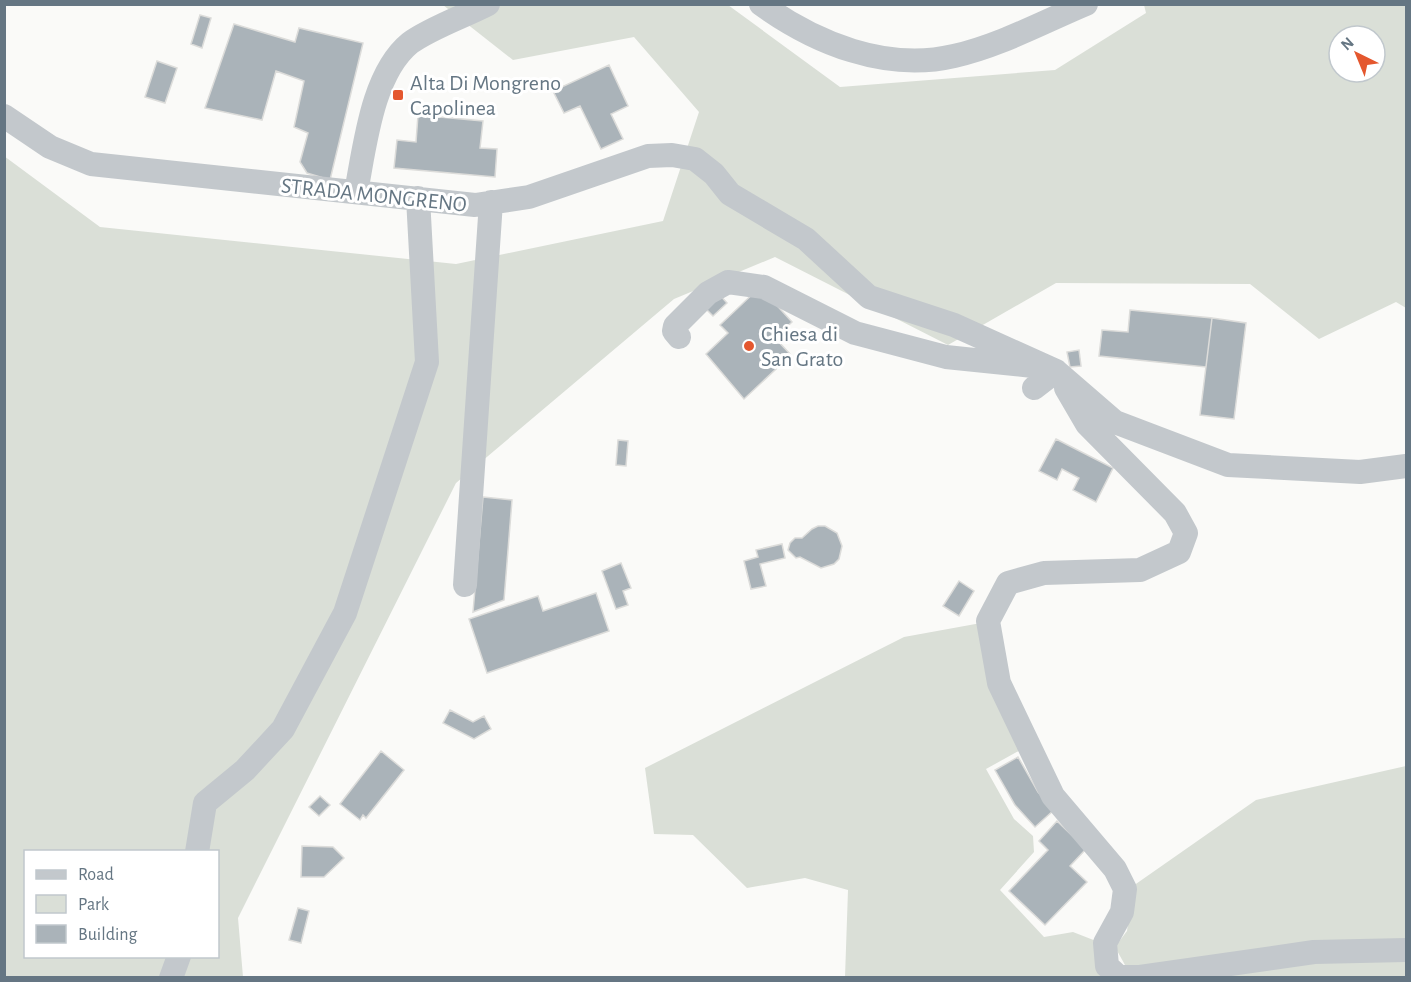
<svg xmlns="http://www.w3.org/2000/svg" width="1411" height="982" viewBox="0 0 1411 982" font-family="'Alegreya Sans',sans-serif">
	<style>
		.green { fill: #dadfd7; fill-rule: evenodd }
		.building { fill: #aab3b9; stroke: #dcdcda; stroke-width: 1.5 }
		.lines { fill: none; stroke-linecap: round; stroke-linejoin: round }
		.street { stroke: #c3c8cc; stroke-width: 24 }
		.poi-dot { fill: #e4572e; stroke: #fff; stroke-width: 2 }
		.labels { text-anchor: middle; stroke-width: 6; stroke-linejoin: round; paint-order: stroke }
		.poi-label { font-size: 22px; fill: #657683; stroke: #fff; text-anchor: start }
		.street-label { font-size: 22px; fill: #657683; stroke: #fff }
	</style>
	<rect width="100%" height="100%" fill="#fafaf8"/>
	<!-- green -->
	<path class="green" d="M443,5h285l112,82 215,-17 91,-57 -2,-8h262v303l-10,-6 -77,37 -69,-55 -194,-1 -108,62 -173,-88 -101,42 -218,184 -218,435 5,59h-238l-1,-821 96,71 356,37 207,-43 36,-109 -65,-75 -121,23zM1339,36h36v36h-36zM26,852h192v104h-192z
		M981,623l43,125 -38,21 28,50 19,17 1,16 -34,38 44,47 29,-5 23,9 18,36h-269l3,-87 -43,-12 -58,10 -54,-53 -39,-1 -9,-66 259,-131z
		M1406,766v179l-276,29 -15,-27 12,-16 6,-45 123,-86z
		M1406,956v21l-229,1 136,-21z"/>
	<!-- building -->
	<path class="building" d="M200,15l11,3 -9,30 -11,-4z
		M234,24l61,18 4,-14 64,15 -33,137 -23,-7 -7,-11 8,-29 -14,-6 10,-46 -28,-10 -14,49 -57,-12z
		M157,61l20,7 -12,35 -20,-6z
		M609,65l19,41 -17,8 12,25 -22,10 -21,-43 -16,7 -11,-22z
		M418,115l65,6 -3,27 17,1 -2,28 -101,-9 3,-28 19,2z
		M760,287l32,35 -17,16 16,17 -47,44 -38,-45 22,-21 -8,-8z
		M717,292l10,11 -14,13 -10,-10z
		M1130,310l82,8 -6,49 -107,-11 3,-26 26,2z
		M1212,318l34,5 -12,96 -34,-4z
		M1079,350l2,16 -11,1 -3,-15z
		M1056,439l57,29 -17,34 -23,-12 6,-12 -17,-9 -5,11 -18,-9z
		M618,440l10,1 -2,25 -10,-1z
		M483,497l29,3 -8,100 -31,12z
		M818,526h7l12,7 5,13 -3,13 -5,5 -13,4 -21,-11 -4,1 -8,-8 2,-7 5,-5h7l10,-9z
		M782,544l3,14 -25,6 6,22 -15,3 -7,-28 14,-4 -2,-7z
		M621,563l10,25 -8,3 5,14 -12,4 -14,-38z
		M959,581l15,10 -15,25 -16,-10z
		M596,593l13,38 -122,42 -18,-54 69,-23 5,15z
		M450,710l23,12 11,-6 7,13 -17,10 -31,-16z
		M381,751l23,19 -38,48 -3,-3 -3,5 -20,-16z
		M1018,757l20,35 16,18 -19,17 -20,-22 -20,-35z
		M320,796l10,9 -11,11 -10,-9z
		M1057,821l29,28 -16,17 17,16 -42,43 -36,-34 39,-41 -9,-9z
		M302,846l31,1 11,11 -20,19h-23z
		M298,908l11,3 -8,32 -12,-3z"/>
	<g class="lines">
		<!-- street -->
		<path class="street" d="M761,4c54,39 125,68 193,52 45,-10 89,-34 132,-52
			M4,116l46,31 41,17 384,41 54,-8 119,-41 24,-1 23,4 19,15 16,20 76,45 63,58 85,28 102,46 59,51 113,43 132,7 46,-6
			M356,192c9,-46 16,-118 54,-149 20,-15 55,-27 78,-39
			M679,337l-5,-6 1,-5 33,-33 20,-11 36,5 91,46 91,24 87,9
			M1034,388l22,-17
			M1066,388l21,36 88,89 11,20 -7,19 -39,18 -96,3 -36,10 -20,38 11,62 54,113 62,73 10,20 -3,23 -17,31 2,23 12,11h21l174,-25 92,-2
			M465,585l26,-383
			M197,852l8,-49 40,-33 38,-41 62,-116 82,-251 -9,-164
			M171,978l8,-22"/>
	</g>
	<!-- markers -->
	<g class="poi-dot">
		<rect x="392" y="89" width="12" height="12" rx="3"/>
		<circle cx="749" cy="346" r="6"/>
	</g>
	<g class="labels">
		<!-- poi labels -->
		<g class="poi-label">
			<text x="410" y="90">Alta Di Mongreno<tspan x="410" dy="25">Capolinea</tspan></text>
			<text x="761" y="341">Chiesa di<tspan x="761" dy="25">San Grato</tspan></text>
		</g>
		<!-- street labels -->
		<g class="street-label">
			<text transform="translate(374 194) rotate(6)" y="8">STRADA MONGRENO</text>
		</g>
	</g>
	<!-- border -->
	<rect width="1411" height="982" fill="none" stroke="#657683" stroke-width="12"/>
	<!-- legend -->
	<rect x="24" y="850" width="195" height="108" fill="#ffffff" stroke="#c1c8cd" stroke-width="1.5"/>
	<rect x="36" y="870" width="30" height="9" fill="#c3c8cc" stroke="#c1c8cd" stroke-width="1.5"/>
	<text x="78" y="880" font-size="18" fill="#657683">Road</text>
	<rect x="36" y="895" width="30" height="18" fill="#dadfd7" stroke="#c1c8cd" stroke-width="1.5"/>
	<text x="78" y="910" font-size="18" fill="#657683">Park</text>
	<rect x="36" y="925" width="30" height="18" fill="#aab3b9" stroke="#c1c8cd" stroke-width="1.5"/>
	<text x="78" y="940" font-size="18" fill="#657683">Building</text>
	<!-- north arrow -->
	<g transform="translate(1357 54) rotate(317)"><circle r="28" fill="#ffffff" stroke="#c1c8cd" stroke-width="1.5"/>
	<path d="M0-4.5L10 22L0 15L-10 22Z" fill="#e4572e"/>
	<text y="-9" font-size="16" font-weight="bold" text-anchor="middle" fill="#657683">N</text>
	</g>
</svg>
